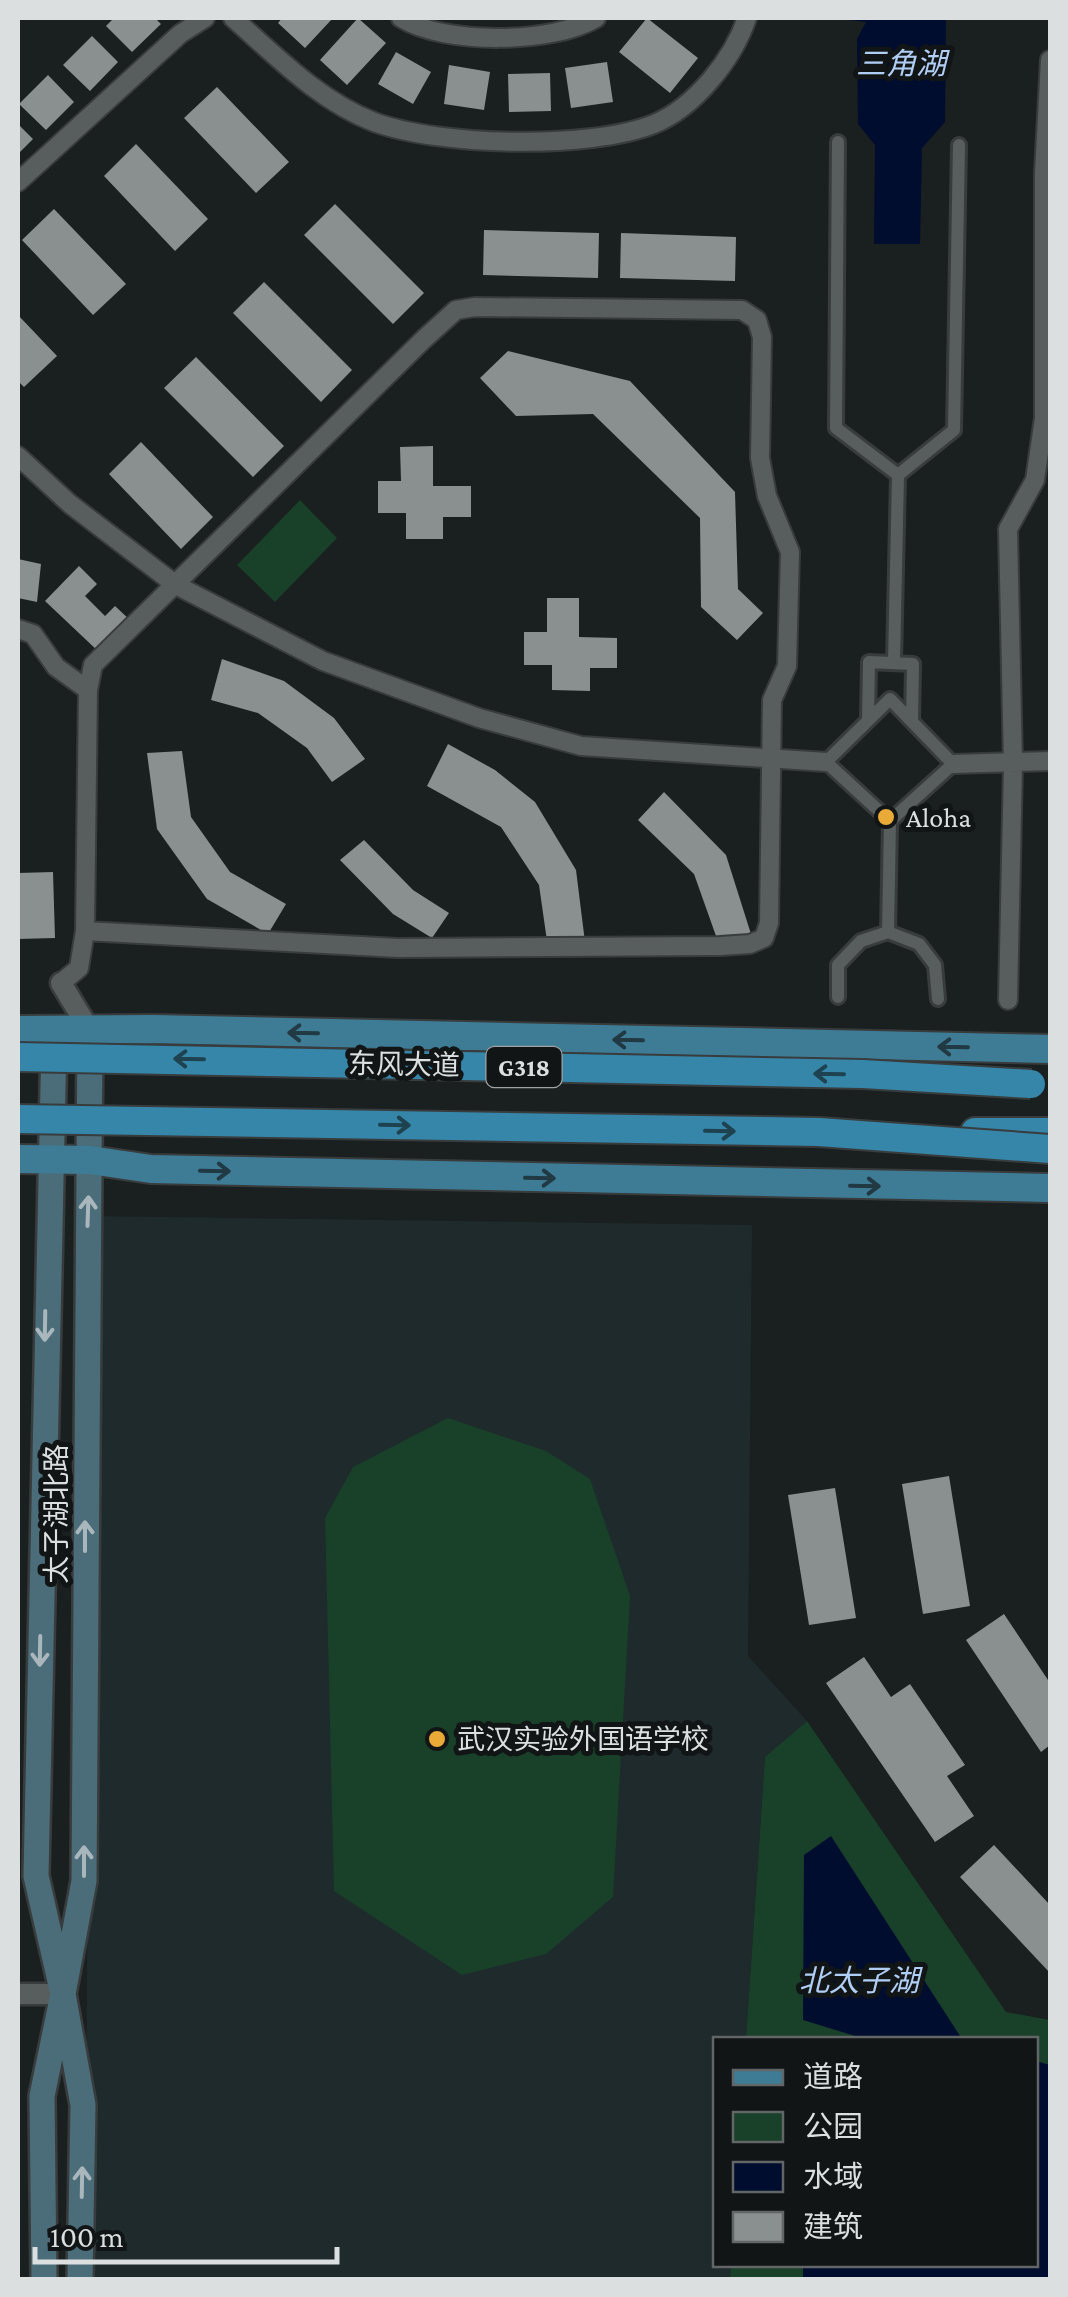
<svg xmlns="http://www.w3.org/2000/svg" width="1068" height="2297" viewBox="0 0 1068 2297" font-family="'Crimson Pro','Noto Sans SC',serif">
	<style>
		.built { fill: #1e2a2c }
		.green { fill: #194028 }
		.water { fill: #000d2f }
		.building { fill: #8a908f }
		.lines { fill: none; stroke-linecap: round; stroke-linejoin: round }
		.pedestrian-casing { stroke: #393c3d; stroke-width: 18 }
		.minor-casing { stroke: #393c3d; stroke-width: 22 }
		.tertiary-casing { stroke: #393c3d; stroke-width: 25 }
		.secondary-casing { stroke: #393c3d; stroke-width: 30 }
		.primary-casing { stroke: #393c3d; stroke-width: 32 }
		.trunk-casing { stroke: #393c3d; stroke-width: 32 }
		.pedestrian { stroke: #585d5e; stroke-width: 12 }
		.minor { stroke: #585d5e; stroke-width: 18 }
		.tertiary { stroke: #585d5e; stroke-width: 20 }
		.secondary { stroke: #4b6d7a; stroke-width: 25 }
		.primary { stroke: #3e7c96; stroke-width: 28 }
		.trunk { stroke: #3586a8; stroke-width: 28 }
		.trunk-bridge-casing { stroke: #393c3d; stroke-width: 32; stroke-linecap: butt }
		.trunk-bridge { stroke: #3586a8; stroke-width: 28 }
		.oneway { stroke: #213943 }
		.oneway2 { stroke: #1f4250 }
		.oneway3 { stroke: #a9b7bc }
		.poi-dot { fill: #eaaa38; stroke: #111516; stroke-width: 4 }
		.labels { text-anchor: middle; stroke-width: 10; stroke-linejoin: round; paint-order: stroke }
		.shield { fill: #111516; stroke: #9fa2a3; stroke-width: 2.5 }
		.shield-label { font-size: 25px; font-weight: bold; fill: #dcdfe0 }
		.poi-label { font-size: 28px; fill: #dcdfe0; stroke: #111516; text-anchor: start }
		.street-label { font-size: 28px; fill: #dcdfe0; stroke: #111516 }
		.water-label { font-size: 30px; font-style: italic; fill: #b0cdf4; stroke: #111516 }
	</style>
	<rect width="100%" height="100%" fill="#1a1f1f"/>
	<!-- built -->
	<path class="built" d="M92,1216l660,9 -4,431 59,65 -42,37 -19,281 -30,1v224l15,1 -1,14 -645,1z"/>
	<!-- green -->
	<path class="green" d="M300,500l37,38 -62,64 -38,-37z
		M448,1418l98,33 44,28 40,117 -17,301 -67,57 -84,21 -128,-84 -9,-373 28,-51z
		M807,1721l199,291 44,8v259l-320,1 1,-16h305v-224l-290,-1 19,-282z"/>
	<!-- water -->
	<path class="water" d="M835,18h111l-1,104 -23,26 -2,96h-46l1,-99 -17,-21 -1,-85 9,-17z
		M831,1836l131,203h-97l-62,-19 1,-165z
		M1036,2061l14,4v214h-247v-14l233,-1z"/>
	<!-- building -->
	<path class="building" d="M114,18h41l6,6 -29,28 -26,-26z
		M282,18h51l-28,30 -27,-25z
		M358,18l28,25 -39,42 -27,-25z
		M647,18l51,40 -28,35 -51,-41z
		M92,36l26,26 -28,29 -27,-26z
		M396,52l35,20 -18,32 -35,-20z
		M607,62l6,40 -42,6 -6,-40z
		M449,65l41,7 -6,38 -40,-6z
		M550,73l1,38 -42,1 -1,-38z
		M48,75l26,27 -28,28 -27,-26z
		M217,87l72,75 -33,31 -72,-75z
		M18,124l15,15 -15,15z
		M136,144l72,75 -33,32 -71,-75z
		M335,204l89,89 -31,31 -89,-89z
		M54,209l72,75 -33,31 -71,-75z
		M484,230l115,3 -1,45 -115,-3z
		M621,233l115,4 -1,44 -115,-3z
		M264,282l88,88 -31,32 -88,-89z
		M18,315l39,41 -33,31 -6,-6z
		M508,351l122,30 105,111 3,97 25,24 -26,27 -36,-33 -1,-89 -107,-104 -77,2 -36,-38z
		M196,357l88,89 -31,31 -89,-89z
		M141,442l72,75 -32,32 -72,-75z
		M433,446v40h38v31h-28v22h-37v-26h-28v-32h23l-1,-34z
		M18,559l23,5 -4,38 -19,-4z
		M79,566l18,18 -12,12 20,20 10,-10 16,15 -31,32 -55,-52z
		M547,598h32v39l38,1v30h-27v23l-38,-1v-25h-28v-33h23z
		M222,659l62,22 50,37 31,41 -33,23 -25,-34 -49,-35 -47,-13z
		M448,744l47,26 40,32 41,68 9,72 -38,-1 -8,-56 -38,-58 -74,-41z
		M182,751l9,66 39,55 56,32 -18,30 -61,-35 -50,-70 -10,-76z
		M664,792l62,63 25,79 -35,2 -22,-62 -56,-54z
		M364,840l49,50 36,23 -17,25 -39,-24 -53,-54z
		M53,872l2,66 -37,1v-66z
		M949,1476l21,130 -47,8 -21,-130z
		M835,1488l21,130 -47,7 -21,-130z
		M1004,1614l46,69v62l-9,7 -75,-112z
		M864,1657l27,40 19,-13 55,81 -18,11 27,40 -39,26 -109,-159z
		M994,1845l56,60v68l-90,-96z"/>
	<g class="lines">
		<defs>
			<path id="pedestrian" d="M838,142l-2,286 62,47
				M894,663l4,-188 56,-45 5,-285
				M868,720l1,-58 44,2 -1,57
				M888,932l2,-111 63,-57 -63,-65 -64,63 64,59
				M838,997v-32l23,-24 27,-9 31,12 16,21 3,34"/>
			<path id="minor" d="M233,18c43,38 86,83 141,104 65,24 215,28 280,2 41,-17 79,-65 93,-106
				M401,18c43,27 152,26 195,0
				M18,182l162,-148 25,-16
				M18,456l52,48 106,81 147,76 156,57 102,28 245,16
				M18,629l15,5 23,33 32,23
				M953,764l97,-3
				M61,983l18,-15 6,-37 3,-241 5,-25 331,-326 32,-29 19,-3 267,3 15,10 5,17 -2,121 7,38 23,56 -3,114 -15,34 -3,223 -5,15 -14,6 -30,2 -322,2 -313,-17
				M1008,1000l5,-235 -5,-236 27,-49 9,-62v-245l6,-113"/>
			<path id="tertiary" d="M61,983l29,48
				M18,1994h45"/>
			<path id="secondary" d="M44,2280l-2,-184 21,-102 -27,-118 18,-835
				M80,2280l3,-175 -20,-111 21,-113 6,-850"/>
			<path id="primary" d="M18,1030l135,-1 897,20
				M18,1159l72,1 61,9 899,19"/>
			<path id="trunk" d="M975,1132h75"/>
		</defs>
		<!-- pedestrian casing -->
		<use href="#pedestrian" class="pedestrian-casing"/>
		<!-- minor casing -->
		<use href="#minor" class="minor-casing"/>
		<!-- tertiary casing -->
		<use href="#tertiary" class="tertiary-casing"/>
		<!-- secondary casing -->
		<use href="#secondary" class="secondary-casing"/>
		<!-- primary casing -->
		<use href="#primary" class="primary-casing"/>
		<!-- trunk casing -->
		<use href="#trunk" class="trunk-casing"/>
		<!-- pedestrian -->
		<use href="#pedestrian" class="pedestrian"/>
		<!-- minor -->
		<use href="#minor" class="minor"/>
		<!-- tertiary -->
		<use href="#tertiary" class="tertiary"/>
		<!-- secondary -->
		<use href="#secondary" class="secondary"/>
		<!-- primary -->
		<use href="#primary" class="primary"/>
		<!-- trunk -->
		<use href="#trunk" class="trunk"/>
		<defs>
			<path id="trunk-bridge" d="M18,1057l845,17 168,10
				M18,1119l801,13 231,17"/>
		</defs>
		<!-- trunk-bridge casing -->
		<use href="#trunk-bridge" class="trunk-bridge-casing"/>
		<!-- trunk-bridge -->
		<use href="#trunk-bridge" class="trunk-bridge"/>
	</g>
	<!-- one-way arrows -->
	<defs><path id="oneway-shaft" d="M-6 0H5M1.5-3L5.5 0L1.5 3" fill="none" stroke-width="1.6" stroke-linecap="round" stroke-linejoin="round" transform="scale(2.5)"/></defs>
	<g class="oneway">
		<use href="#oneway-shaft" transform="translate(303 1033) rotate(-179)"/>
		<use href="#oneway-shaft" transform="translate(628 1040) rotate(-179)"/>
		<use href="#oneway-shaft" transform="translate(953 1047) rotate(-179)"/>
		<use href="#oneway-shaft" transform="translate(215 1171) rotate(1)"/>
		<use href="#oneway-shaft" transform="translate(540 1178) rotate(1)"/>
		<use href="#oneway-shaft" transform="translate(865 1186) rotate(1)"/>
	</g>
	<g class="oneway2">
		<use href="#oneway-shaft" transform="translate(189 1059) rotate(-179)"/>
		<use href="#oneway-shaft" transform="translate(829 1074) rotate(-179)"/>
		<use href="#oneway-shaft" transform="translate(395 1125) rotate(1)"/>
		<use href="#oneway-shaft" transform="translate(720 1131) rotate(1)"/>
	</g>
	<g class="oneway3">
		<use href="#oneway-shaft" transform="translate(88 1211) rotate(-88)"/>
		<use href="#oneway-shaft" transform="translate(45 1326) rotate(91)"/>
		<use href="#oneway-shaft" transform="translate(85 1536) rotate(-90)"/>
		<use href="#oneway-shaft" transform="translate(40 1651) rotate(91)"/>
		<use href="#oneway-shaft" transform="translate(84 1861) rotate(-90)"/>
		<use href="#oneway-shaft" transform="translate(82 2182) rotate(-89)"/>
	</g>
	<!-- markers -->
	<g class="poi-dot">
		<circle cx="886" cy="817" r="10"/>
		<circle cx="437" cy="1739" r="10"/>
	</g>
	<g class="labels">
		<!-- shield labels -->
		<rect class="shield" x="486.5" y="1047" width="75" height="40" rx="8"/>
		<g class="shield-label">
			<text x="524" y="1076">G318</text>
		</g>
		<!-- poi labels -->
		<g class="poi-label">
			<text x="906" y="827">Aloha</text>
			<text x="457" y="1749">武汉实验外国语学校</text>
		</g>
		<!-- street labels -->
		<g class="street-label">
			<text transform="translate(404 1064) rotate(1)" y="10">东风大道</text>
			<text transform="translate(56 1514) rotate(-90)" y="10">太子湖北路</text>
		</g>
		<!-- water labels -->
		<g class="water-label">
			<text x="901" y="74">三角湖</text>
			<text x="859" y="1991">北太子湖</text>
		</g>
	</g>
	<!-- border -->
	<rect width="1068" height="2297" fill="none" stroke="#dcdfe0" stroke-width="40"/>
	<!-- legend -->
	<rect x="713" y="2037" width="325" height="230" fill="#111516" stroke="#626667" stroke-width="2.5"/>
	<rect x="733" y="2070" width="50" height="15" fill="#3e7c96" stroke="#626667" stroke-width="2.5"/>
	<text x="803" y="2087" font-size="30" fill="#dcdfe0">道路</text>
	<rect x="733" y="2112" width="50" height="30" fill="#194028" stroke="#626667" stroke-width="2.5"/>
	<text x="803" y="2137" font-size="30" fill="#dcdfe0">公园</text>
	<rect x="733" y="2162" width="50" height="30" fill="#000d2f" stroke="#626667" stroke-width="2.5"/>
	<text x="803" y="2187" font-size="30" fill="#dcdfe0">水域</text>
	<rect x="733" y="2212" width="50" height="30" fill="#8a908f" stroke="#626667" stroke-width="2.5"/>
	<text x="803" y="2237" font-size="30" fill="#dcdfe0">建筑</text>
	<!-- scale -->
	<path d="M35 2247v15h302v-15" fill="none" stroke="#dcdfe0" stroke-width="5"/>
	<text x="50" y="2247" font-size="30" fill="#dcdfe0" stroke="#111516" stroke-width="8" paint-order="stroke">100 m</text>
</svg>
